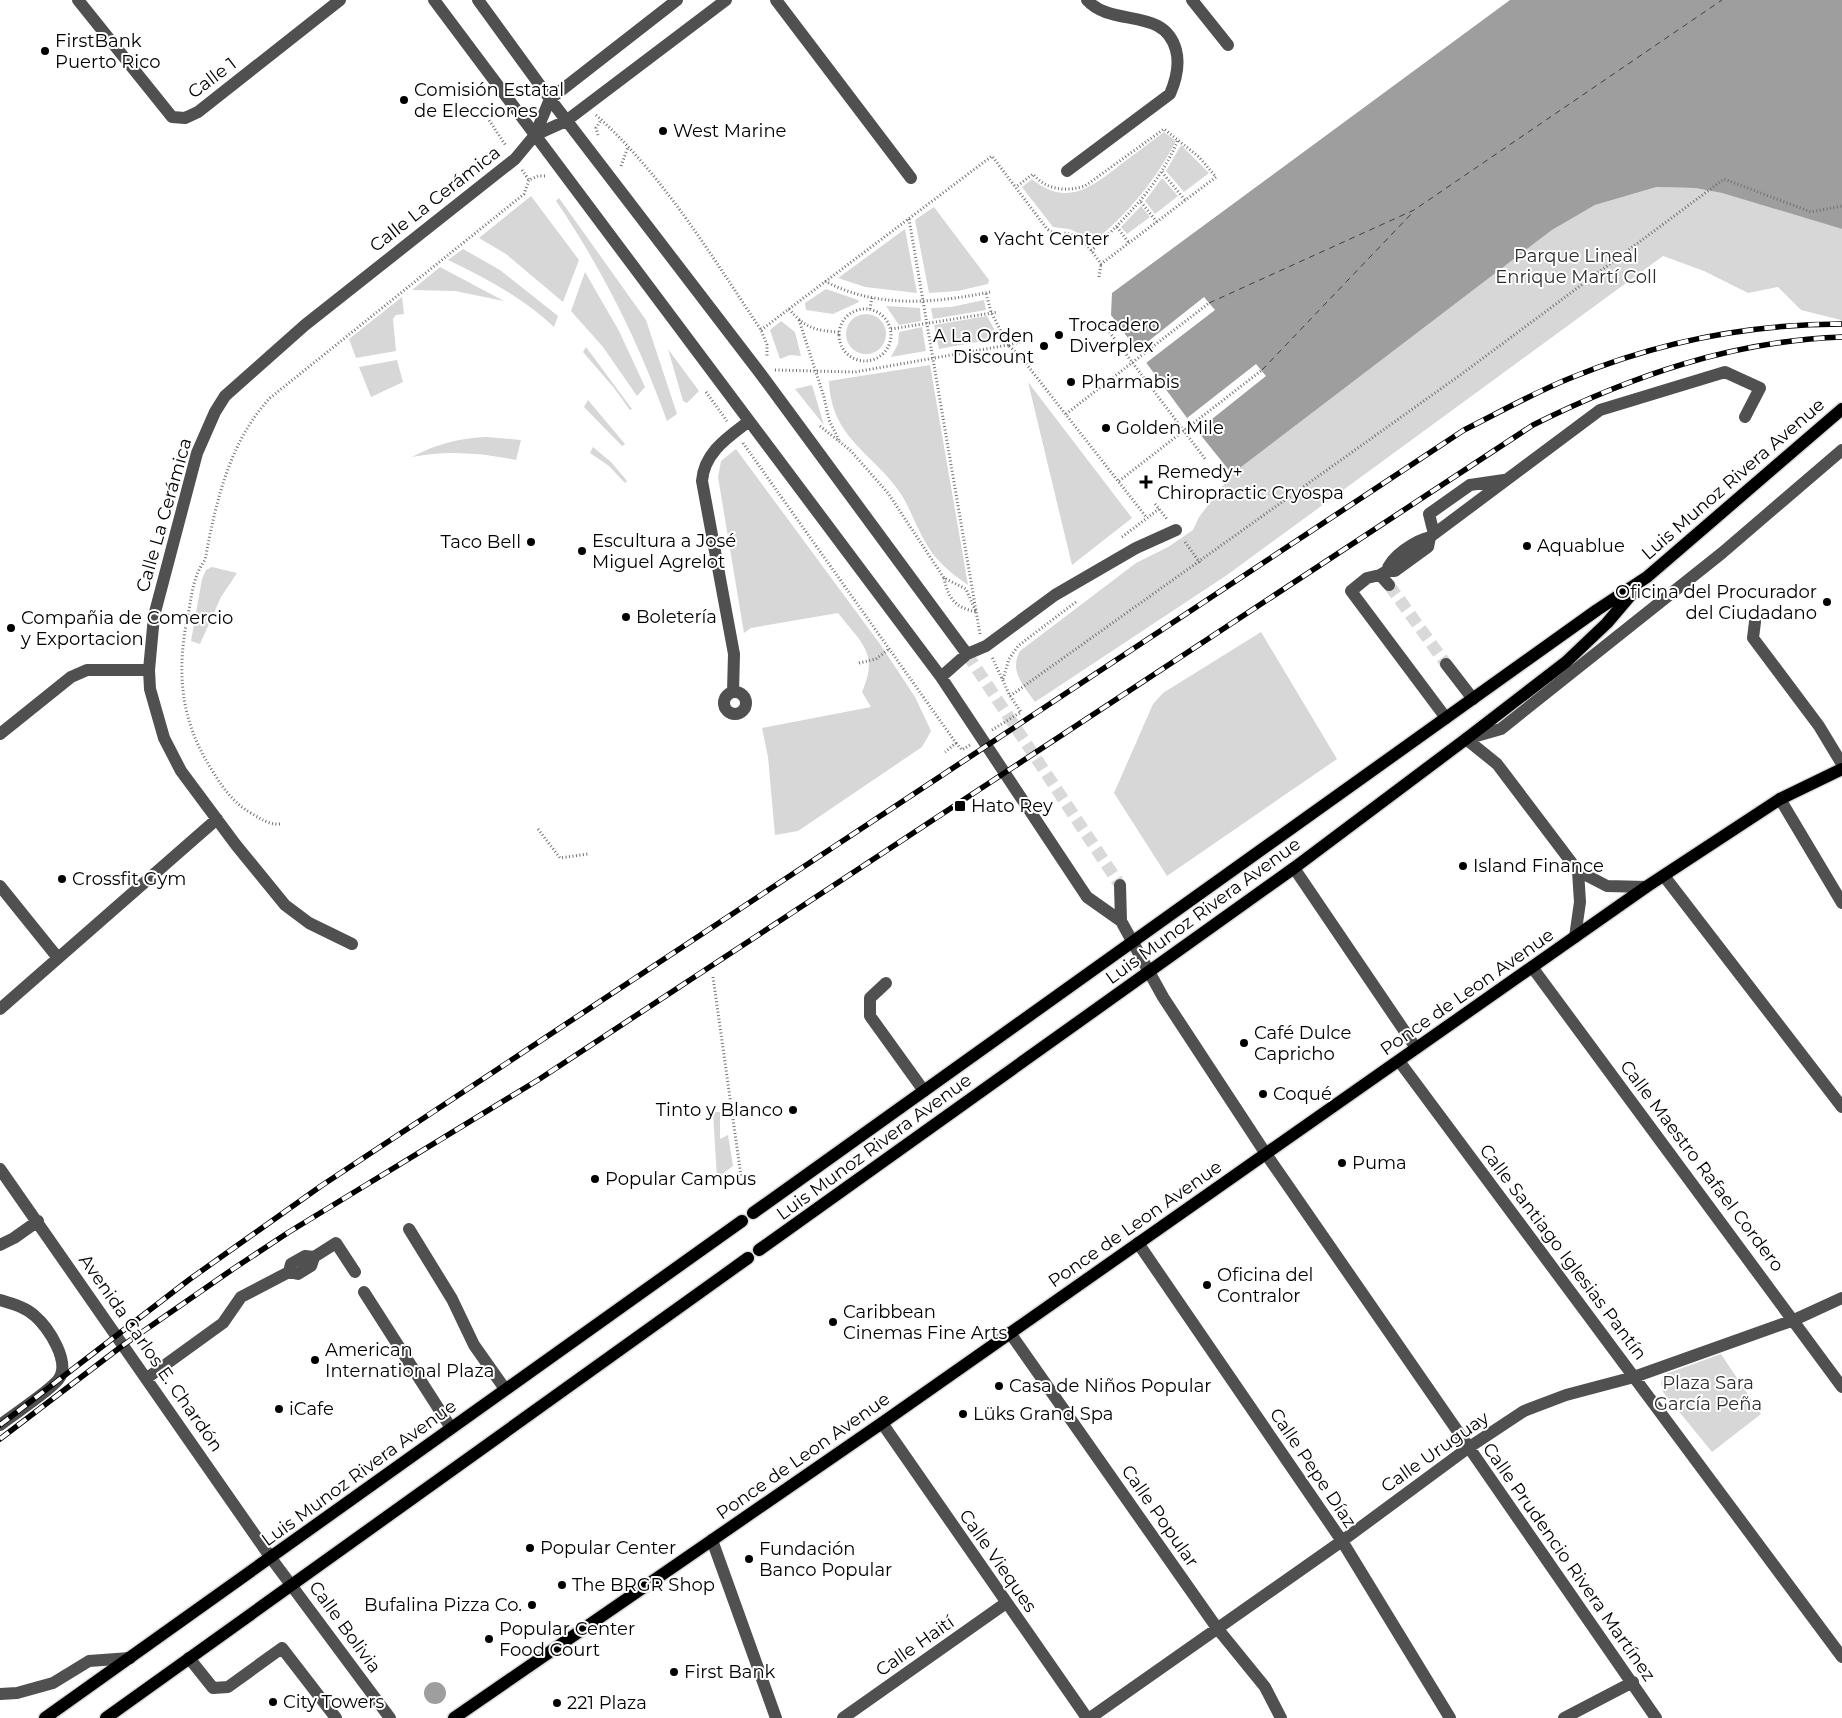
<svg xmlns="http://www.w3.org/2000/svg" width="1842" height="1718" viewBox="0 0 1842 1718" font-family="Montserrat,sans-serif">
	<style>
		.green { fill: #d7d7d7 }
		.water { fill: #9e9e9e }
		.pier { fill: #fff }
		.lines { fill: none; stroke-linecap: round; stroke-linejoin: round }
		.ferry { stroke: #3f3f3f; stroke-width: 1; stroke-dasharray: 6 5; stroke-linecap: butt }
		.minor-tunnel { stroke: #d9d9d9; stroke-width: 12; stroke-dasharray: 12 6; stroke-linecap: butt }
		.major-casing { stroke: #dbdbdb; stroke-width: 15 }
		.path { stroke: #727272; stroke-width: 3; stroke-dasharray: 1 2.5; stroke-linecap: butt }
		.minor { stroke: #505050; stroke-width: 12 }
		.major { stroke: #000; stroke-width: 12 }
		.rail-casing { stroke: #000; stroke-width: 5.5 }
		.rail { stroke: #fff; stroke-width: 4; stroke-dasharray: 11; stroke-linecap: butt }
		.poi-dot { fill: #000; stroke: #fff; stroke-width: 2 }
		.labels { text-anchor: middle; stroke-width: 4; stroke-linejoin: round; paint-order: stroke }
		.poi-label { font-size: 18px; fill: #000; stroke: #fff; text-anchor: start }
		.street-label { font-size: 18px; fill: #000; stroke: #fff }
		.park-label { font-size: 18px; fill: #2e2e2e; stroke: #fff }
	</style>
	<rect width="100%" height="100%" fill="#fff"/>
	<!-- green -->
	<path class="green" d="M1164,132l12,9c-21,40 -46,70 -80,99l-27,-11 -16,-2 -31,-40 10,-8c36,30 62,6 92,-17 13,-10 27,-20 40,-30z
		M1181,145l28,28 -25,19 -18,-21z
		M1162,178l16,18 -23,18 -10,-13z
		M1658,187l37,1 27,5 120,36v95l-1,-4 -40,-10 -23,-23 -30,6 -44,-22 -41,-15 -436,319 -192,127c-12,-17 -26,-31 -15,-51l116,-88 32,-16 25,-17 6,-13 33,-43 320,-244 43,-25z
		M531,196l48,64 -16,42 -57,-48 -27,-16z
		M559,198l87,122 31,94 -10,7c-28,-78 -64,-151 -111,-220z
		M1141,206l9,11 -23,17 -6,-7z
		M934,207l55,73 -1,4 -30,7 -29,2 -14,-73z
		M905,229l12,64 -52,-6 -27,-9z
		M463,249l37,21 58,46 -4,11c-31,-29 -68,-49 -106,-67z
		M440,267l64,34 -49,-10 -43,-1z
		M585,272l34,59 26,56 -8,9 -34,-49 -32,-36z
		M826,289l32,11 1,2 -26,12 -27,-4 -1,-7z
		M402,297l2,17 -8,1 -3,4 3,32 -40,7 -7,-19z
		M984,300l2,10 -53,9 -2,-11 20,-1z
		M886,306l34,2 1,13 -22,4z
		M846 334a20 20 0 1 1 40 0a20 20 0 1 1-40 0Z
		M987,316l12,22 -60,11 -5,-24z
		M781,321l14,11 6,24 -11,-1 -10,4 -10,-29z
		M922,327l4,24 -35,6 7,-13 1,-12z
		M586,347l46,62 -2,1 -16,-22 -31,-36z
		M668,349l31,42 -12,12 -4,-2z
		M397,360l6,22 -32,15 -12,-30z
		M930,365l38,220c-16,-11 -31,-23 -41,-40 -10,-16 -16,-35 -26,-51 -27,-41 -70,-55 -72,-113z
		M1028,382l104,136 -60,47z
		M812,385l12,40 -29,-36z
		M588,400l37,44 -3,2 -38,-39z
		M487,437l34,3 -5,20c-34,-7 -69,-10 -104,-3 24,-13 48,-19 75,-20z
		M593,447l18,15 16,19 -2,2 -16,-17 -19,-13z
		M736,449l144,195 35,53 16,34 -9,16 -124,84 -23,4 -7,-78 -6,-29 109,-21 -9,-15c17,-39 0,-48 -24,-79l-87,15 -7,5 -26,-156 3,-16z
		M212,567l25,6 -16,24 -21,47 -9,-3 11,-62 4,-9z
		M1261,632l76,127 -170,117 -53,-83 39,-89 10,-11z
		M713,1112h7v27l8,-4 5,31 -16,12z
		M1721,1354l40,60 -49,38 -49,-60 -2,-9 2,-8z"/>
	<!-- water -->
	<path class="water" d="M1510,0h332v229l-120,-36 -27,-5 -38,-1 -62,18 -43,25 -320,244 -45,-56 -76,-103 1,-22z
		M424 1693a11 11 0 1 1 22 0a11 11 0 1 1-22 0Z"/>
	<!-- pier -->
	<path class="pier" d="M1204,297l11,13 -69,53 -10,-12z
		M1256,364l10,12 -69,55 -10,-13z"/>
	<g class="lines">
		<!-- ferry -->
		<path class="ferry" d="M1209,303l205,-93 308,-210
			M1262,370l152,-159"/>
		<!-- minor-tunnel -->
		<path class="minor-tunnel" d="M1389,585l57,79
			M967,654l153,231"/>
		<defs>
			<path id="major" d="M753,1213l844,-603 50,-33 195,-168
				M759,1250l535,-382 172,-129 100,-77 41,-39 28,-33
				M45,1718l697,-497
				M106,1718l642,-460
				M454,1718l428,-295 764,-536 134,-88 62,-30"/>
		</defs>
		<!-- major casing -->
		<use href="#major" class="major-casing"/>
		<!-- path -->
		<path class="path" d="M498,109l-11,8 19,29
			M596,115c67,60 115,140 165,215l6,15v11
			M598,135l-2,-7 5,-8
			M621,166l7,-19
			M522,170l7,10 9,-4h9
			M1162,172l23,28
			M1141,202l16,20
			M909,219l71,415
			M1117,227l12,16
			M1091,251c36,-34 68,-66 87,-111
			M1099,277l2,-13
			M825,281c51,28 111,22 165,11
			M839 335a26 26 0 1 1 52 0a26 26 0 1 1-52 0Z
			M789,309c15,18 26,22 50,23
			M870,309l2,-12
			M799,320l25,77 5,23 10,20
			M1101,321l105,139
			M891,329l107,-17
			M761,330l231,-174 55,73c8,6 14,3 23,5 14,4 24,20 31,30l115,-87 -17,-20 -35,-28 -79,57c-19,6 -39,4 -52,-12l-17,13
			M1020,342l-12,3 12,11 127,162
			M775,370l80,2 153,-27 -17,-33 -5,-19
			M706,392l21,29
			M1066,414l143,-111
			M820,426l31,25 37,42 56,85 22,11 10,23
			M743,443l213,300 -11,9
			M1119,481l143,-111
			M1155,504l12,15
			M1122,537l37,-28
			M1185,542l15,21
			M944,578c5,22 11,29 32,34
			M859,663l17,-4 13,-10
			M1003,679l6,-20 9,-13 59,-45
			M1010,696l453,-323 261,-194 87,33 31,-6
			M992,730l29,-18 -11,-16 -18,-39
			M956,743l6,7 8,-5
			M280,824c-12,1 -20,-6 -31,-12 -16,-10 -27,-25 -37,-42 -33,-51 -36,-102 -23,-160 3,-18 5,-35 16,-50 11,-58 24,-118 65,-162l254,-204 5,-14
			M538,829l22,29 28,-4
			M713,977l28,199"/>
		<!-- minor -->
		<path class="minor" d="M78,0l94,117 13,1 13,-6 142,-112
			M434,0l507,677 146,220 34,24
			M478,0l72,99 210,274 207,281
			M776,0l135,178
			M1192,0l36,45
			M535,135l31,-14 160,-121
			M1067,171l103,-77c6,-14 10,-29 6,-44 -12,-44 -64,-22 -89,-50
			M1434,534l-5,-20 41,-29 34,-5
			M1430,537l170,-127 125,-38 35,16 -15,29
			M1380,575l7,-4h8l33,-24 2,-10c-14,3 -40,20 -43,34
			M1389,585l-9,-10 -13,3 -16,13 95,127
			M1755,622l-2,16 66,88 23,38
			M1446,664l27,35
			M941,677l26,-23 19,-8 69,-51 81,-47 40,-18
			M724 703a11 11 0 1 1 22 0a11 11 0 1 1-22 0Z
			M733,692l1,-38 -32,-173c2,-28 25,-43 46,-59
			M0,734l71,-57 16,-7h62
			M1466,739l35,-10 221,-176 120,-103
			M1466,739l31,25 81,107 29,15 39,1
			M1780,799l62,104
			M1294,868l122,180
			M1664,876l178,231
			M1120,885l1,36 42,76 103,157 390,564
			M0,886l58,72
			M1575,937l5,-35 -2,-31
			M352,944l-43,-21 -24,-18 -49,-60 -55,-74 -17,-33 -14,-49 -1,-19 5,-54 43,-163 18,-41 10,-16 80,-71 210,-166 20,-24 15,-36 127,-99
			M1532,967l310,420
			M886,983l-16,15v18l54,75
			M0,1009l217,-190
			M1399,1061l443,596
			M0,1169l271,389 119,160
			M409,1229l43,70 22,46 31,44
			M1138,1243l204,298 108,177
			M0,1245l14,-7 24,-17
			M314,1257l-3,9 -13,8 -9,-2 2,-8 14,-8 9,1 22,-14 19,29
			M364,1292l87,136
			M0,1300c12,4 26,7 35,16 13,11 37,47 23,64 -10,12 -44,34 -58,45
			M1010,1333l207,295 48,59 16,31
			M147,1378l76,-55 18,-26 48,-25
			M882,1423l205,295
			M712,1540l64,178
			M189,1658l24,30 15,-1 54,-39 54,70
			M0,1694l17,-1 36,-10 36,-22 41,-3
			M843,1718l163,-115
			M1090,1718l252,-177 126,-93 56,-37 42,-16 68,-18 160,-57 48,-22
			M1564,1718l69,-36"/>
		<!-- major -->
		<use href="#major" class="major"/>
		<defs>
			<path id="rail" d="M0,1425l190,-146 131,-93 1143,-756c36,-18 71,-38 109,-53 85,-35 177,-53 269,-53
				M0,1439l122,-93 111,-77 56,-37 249,-152 995,-655c98,-49 199,-84 309,-88"/>
		</defs>
		<!-- rail casing -->
		<use href="#rail" class="rail-casing"/>
		<!-- rail -->
		<use href="#rail" class="rail"/>
	</g>
	<!-- markers -->
	<g class="poi-dot">
		<circle cx="45" cy="51" r="5"/>
		<circle cx="404" cy="100" r="5"/>
		<circle cx="663" cy="131" r="5"/>
		<circle cx="984" cy="239" r="5"/>
		<circle cx="1059" cy="335" r="5"/>
		<circle cx="1044" cy="346" r="5"/>
		<circle cx="1071" cy="382" r="5"/>
		<circle cx="1106" cy="428" r="5"/>
		<path d="M1143.5 474.5h5v5h5v5h-5v5h-5v-5h-5v-5h5z"/>
		<circle cx="531" cy="542" r="5"/>
		<circle cx="1527" cy="546" r="5"/>
		<circle cx="582" cy="551" r="5"/>
		<circle cx="1827" cy="602" r="5"/>
		<circle cx="626" cy="617" r="5"/>
		<circle cx="11" cy="628" r="5"/>
		<rect x="954" y="800" width="12" height="12" rx="2.5"/>
		<circle cx="1463" cy="866" r="5"/>
		<circle cx="62" cy="879" r="5"/>
		<circle cx="1244" cy="1043" r="5"/>
		<circle cx="1263" cy="1094" r="5"/>
		<circle cx="793" cy="1110" r="5"/>
		<circle cx="1342" cy="1163" r="5"/>
		<circle cx="595" cy="1179" r="5"/>
		<circle cx="1207" cy="1285" r="5"/>
		<circle cx="833" cy="1322" r="5"/>
		<circle cx="315" cy="1360" r="5"/>
		<circle cx="999" cy="1386" r="5"/>
		<circle cx="279" cy="1409" r="5"/>
		<circle cx="963" cy="1414" r="5"/>
		<circle cx="530" cy="1548" r="5"/>
		<circle cx="749" cy="1559" r="5"/>
		<circle cx="562" cy="1585" r="5"/>
		<circle cx="532" cy="1605" r="5"/>
		<circle cx="489" cy="1639" r="5"/>
		<circle cx="674" cy="1672" r="5"/>
		<circle cx="273" cy="1702" r="5"/>
		<circle cx="557" cy="1703" r="5"/>
	</g>
	<g class="labels">
		<!-- poi labels -->
		<g class="poi-label">
			<text x="55" y="47">FirstBank<tspan x="55" dy="21">Puerto Rico</tspan></text>
			<text x="414" y="96">Comisión Estatal<tspan x="414" dy="21">de Elecciones</tspan></text>
			<text x="673" y="137">West Marine</text>
			<text x="994" y="245">Yacht Center</text>
			<text x="1069" y="331">Trocadero<tspan x="1069" dy="21">Diverplex</tspan></text>
			<text x="1034" y="342" text-anchor="end">A La Orden<tspan x="1034" dy="21">Discount</tspan></text>
			<text x="1081" y="388">Pharmabis</text>
			<text x="1116" y="434">Golden Mile</text>
			<text x="1157" y="478">Remedy+<tspan x="1157" dy="21">Chiropractic Cryospa</tspan></text>
			<text x="592" y="547">Escultura a José<tspan x="592" dy="21">Miguel Agrelot</tspan></text>
			<text x="521" y="548" text-anchor="end">Taco Bell</text>
			<text x="1537" y="552">Aquablue</text>
			<text x="1817" y="598" text-anchor="end">Oficina del Procurador<tspan x="1817" dy="21">del Ciudadano</tspan></text>
			<text x="636" y="623">Boletería</text>
			<text x="21" y="624">Compañia de Comercio<tspan x="21" dy="21">y Exportacion</tspan></text>
			<text x="971" y="812">Hato Rey</text>
			<text x="1473" y="872">Island Finance</text>
			<text x="72" y="885">Crossfit Gym</text>
			<text x="1254" y="1039">Café Dulce<tspan x="1254" dy="21">Capricho</tspan></text>
			<text x="1273" y="1100">Coqué</text>
			<text x="783" y="1116" text-anchor="end">Tinto y Blanco</text>
			<text x="1352" y="1169">Puma</text>
			<text x="605" y="1185">Popular Campus</text>
			<text x="1217" y="1281">Oficina del<tspan x="1217" dy="21">Contralor</tspan></text>
			<text x="843" y="1318">Caribbean<tspan x="843" dy="21">Cinemas Fine Arts</tspan></text>
			<text x="325" y="1356">American<tspan x="325" dy="21">International Plaza</tspan></text>
			<text x="1009" y="1392">Casa de Niños Popular</text>
			<text x="289" y="1415">iCafe</text>
			<text x="973" y="1420">Lüks Grand Spa</text>
			<text x="540" y="1554">Popular Center</text>
			<text x="759" y="1555">Fundación<tspan x="759" dy="21">Banco Popular</tspan></text>
			<text x="572" y="1591">The BRGR Shop</text>
			<text x="522" y="1611" text-anchor="end">Bufalina Pizza Co.</text>
			<text x="499" y="1635">Popular Center<tspan x="499" dy="21">Food Court</tspan></text>
			<text x="684" y="1678">First Bank</text>
			<text x="283" y="1708">City Towers</text>
			<text x="567" y="1709">221 Plaza</text>
		</g>
		<!-- street labels -->
		<g class="street-label">
			<text transform="translate(212 78) rotate(-37)" y="6">Calle 1</text>
			<text transform="translate(435 199) rotate(-38)" y="6">Calle La Cerámica</text>
			<text transform="translate(1733 479) rotate(-41)" y="6">Luis Munoz Rivera Avenue</text>
			<text transform="translate(164 515) rotate(-74)" y="6">Calle La Cerámica</text>
			<text transform="translate(1203 911) rotate(-36)" y="6">Luis Munoz Rivera Avenue</text>
			<text transform="translate(1467 992) rotate(-35)" y="6">Ponce de Leon Avenue</text>
			<text transform="translate(874 1147) rotate(-36)" y="6">Luis Munoz Rivera Avenue</text>
			<text transform="translate(1702 1166) rotate(53)" y="6">Calle Maestro Rafael Cordero</text>
			<text transform="translate(1135 1224) rotate(-35)" y="6">Ponce de Leon Avenue</text>
			<text transform="translate(1563 1252) rotate(53)" y="6">Calle Santiago Iglesias Pantín</text>
			<text transform="translate(151 1353) rotate(55)" y="6">Avenida Carlos E. Chardón</text>
			<text transform="translate(1435 1452) rotate(-35)" y="6">Calle Uruguay</text>
			<text transform="translate(803 1456) rotate(-35)" y="6">Ponce de Leon Avenue</text>
			<text transform="translate(1313 1468) rotate(56)" y="6">Calle Pepe Díaz</text>
			<text transform="translate(359 1473) rotate(-36)" y="6">Luis Munoz Rivera Avenue</text>
			<text transform="translate(1160 1516) rotate(55)" y="6">Calle Popular</text>
			<text transform="translate(998 1561) rotate(55)" y="6">Calle Vieques</text>
			<text transform="translate(1569 1562) rotate(55)" y="6">Calle Prudencio Rivera Martínez</text>
			<text transform="translate(345 1627) rotate(54)" y="6">Calle Bolivia</text>
			<text transform="translate(915 1646) rotate(-35)" y="6">Calle Haití</text>
		</g>
		<!-- park labels -->
		<g class="park-label">
			<text x="1576" y="262">Parque Lineal<tspan x="1576" dy="21">Enrique Martí Coll</tspan></text>
			<text x="1708" y="1389">Plaza Sara<tspan x="1708" dy="21">García Peña</tspan></text>
		</g>
	</g>
</svg>
